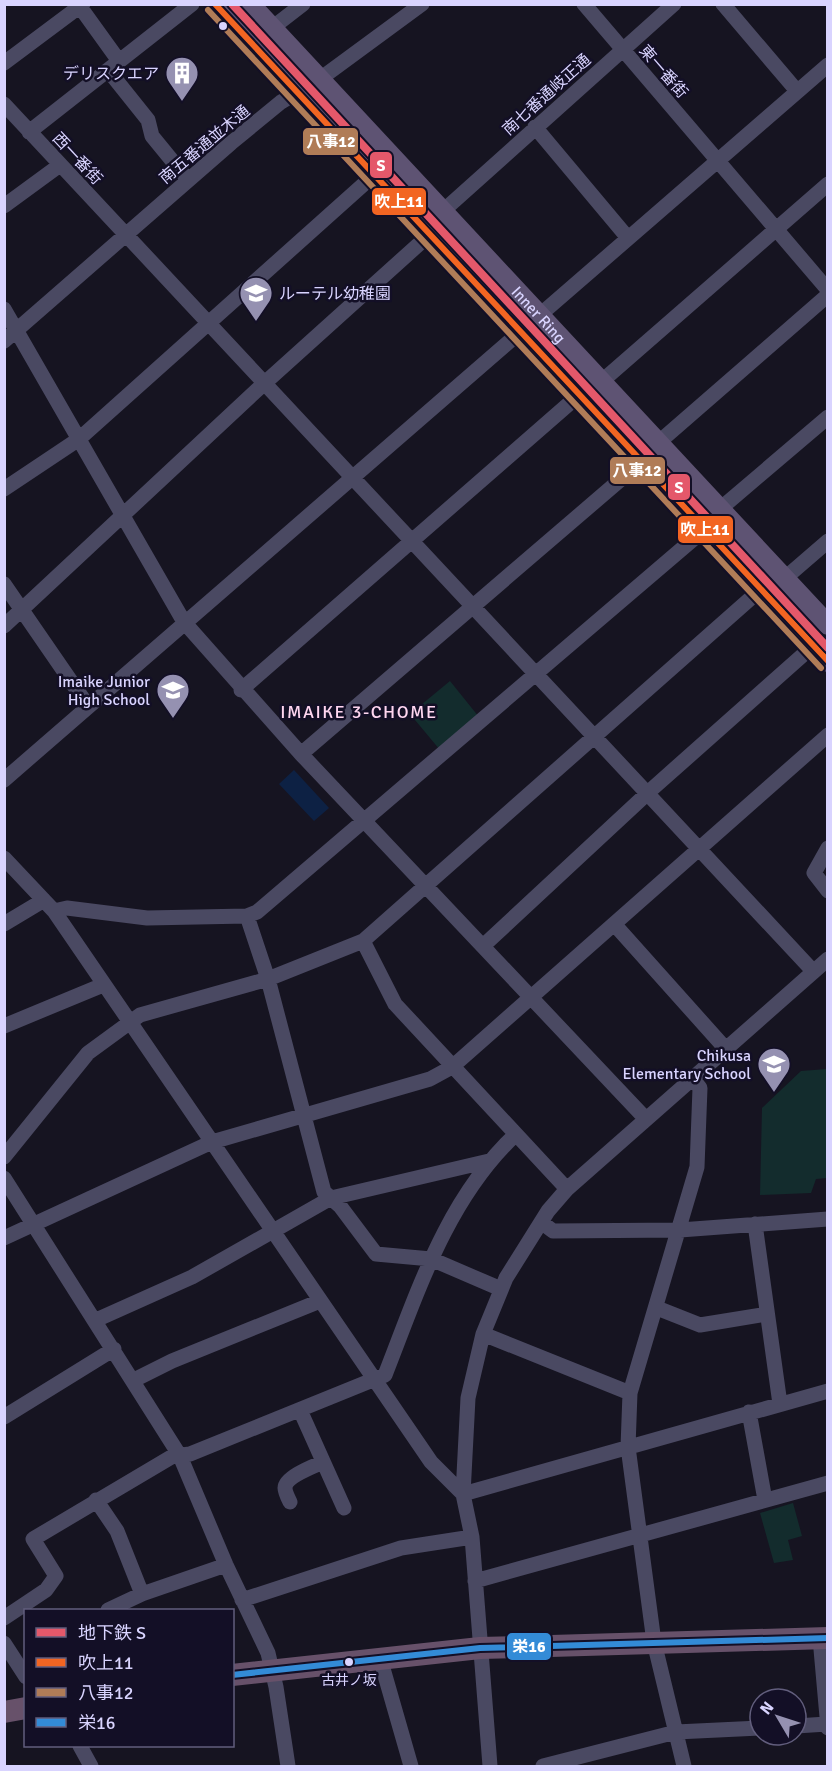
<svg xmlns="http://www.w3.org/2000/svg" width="832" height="1771" viewBox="0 0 832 1771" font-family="Signika,'Noto Sans JP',sans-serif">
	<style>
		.green { fill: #132c2d }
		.water { fill: #0d2144 }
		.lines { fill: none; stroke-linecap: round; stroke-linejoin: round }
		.minor { stroke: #4a4962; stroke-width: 15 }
		.major { stroke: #5e5373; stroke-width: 20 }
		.highway { stroke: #67516a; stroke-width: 22 }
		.bus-1-casing { stroke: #130f26; stroke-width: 10 }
		.bus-2-casing { stroke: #130f26; stroke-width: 10 }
		.bus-3-casing { stroke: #130f26; stroke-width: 10 }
		.bus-1 { stroke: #f26522; stroke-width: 6 }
		.bus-2 { stroke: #b07c57; stroke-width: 6 }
		.bus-3 { stroke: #338bd7; stroke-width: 6 }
		.metro-1-casing { stroke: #130f26; stroke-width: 12 }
		.metro-1 { stroke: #e4586a; stroke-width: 8 }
		.bus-dot { fill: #d9d4ff; stroke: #130f26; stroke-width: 2 }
		.labels { text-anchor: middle; stroke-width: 5; stroke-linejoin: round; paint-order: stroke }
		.bus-label { font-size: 14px; fill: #d9d4ff; stroke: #130f26 }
		.street-label { font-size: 16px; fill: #d9d4ff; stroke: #130f26 }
		.poi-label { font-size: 16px; fill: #d9d4ff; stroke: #130f26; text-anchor: end }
		.neighbourhood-label { font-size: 18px; letter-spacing: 1.5px; fill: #ffd6f0; stroke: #130f26 }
		.line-badge { stroke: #130f26; stroke-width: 2 }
		.badge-label { font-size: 16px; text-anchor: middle; font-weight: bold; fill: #fff }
	</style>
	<rect width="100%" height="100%" fill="#161421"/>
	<!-- green -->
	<path class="green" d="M450,681l29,36 -39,33 -30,-36z
		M827,1069v109l-11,1 -5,14 -51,2 2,-87 39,-37z
		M793,1503l9,33 -14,4 5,20 -19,3 -14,-50z"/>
	<!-- water -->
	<path class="water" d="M294,770l35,38 -15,13 -35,-37z"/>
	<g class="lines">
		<!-- minor -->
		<path class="minor" d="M78,4l41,57
			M584,4l244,286
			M723,4l74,87
			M272,28l31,-24
			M4,63l79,-59
			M108,70l40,50 4,16 36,44
			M4,104l809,867
			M535,127l93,111
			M29,132l163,-128
			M4,206l56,-41
			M443,211l231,-207
			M4,309l180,313 117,132 344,364
			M4,341l227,-198 50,-41 39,-23 102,-75
			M601,382l227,-198
			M658,443l170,-148
			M4,489l75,-50 295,-264
			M720,509l108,-92
			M784,579l44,-38
			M4,584l84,122
			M4,626l253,-236 172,-155
			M241,690l338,-295
			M301,754l340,-292
			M4,780l824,-715
			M828,848l-14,25 14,18
			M4,858l50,53 377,551 32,32 365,-103
			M54,911l13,-3 80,10 100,-2 10,-4 447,-382
			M247,916l21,63 56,213 16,14 36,48 55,5 70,30
			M4,924l40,-24
			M615,925l110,123
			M363,941l32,63 172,185
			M483,946l169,-157 161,-143
			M4,1026l99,-41
			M4,1157l84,-104 52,-38 128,-36 95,-38 397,-351
			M4,1178l176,278 46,109 42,88 8,34 12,79
			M541,1222l12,9 127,-1 148,-11
			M755,1224l25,180
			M4,1238l208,-96 218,-63 22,-12 376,-332
			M657,1308l43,17 67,-11
			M96,1320l96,-43 139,-79 158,-37
			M483,1334l147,59
			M134,1380l38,-19 148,-60
			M300,1410l44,98
			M749,1412l16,88
			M4,1417l110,-68
			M96,1500l21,31 25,63
			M290,1502c-2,-4 -5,-10 -5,-14 0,-11 29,-22 38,-26
			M475,1581l353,-98
			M242,1600l159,-52 71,-11
			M108,1610l34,-16 84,-29
			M4,1618l42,-28 10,-14 -23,-37 140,-83 17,-2 195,-79c33,-84 62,-176 130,-240
			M820,1638l8,90
			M4,1643l22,34
			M380,1658l31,108
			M796,1726l31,-2
			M80,1746l11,20
			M490,1766l-18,-229 -9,-43 5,-96 15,-64 23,-56 42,-67 19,-22 261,-230
			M543,1766l133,-34 84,-4
			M684,1766l-30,-124 -26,-195 2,-54 67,-226 3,-79 -8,-10"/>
		<!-- major -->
		<g class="major">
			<path d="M215,4l613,658"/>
			<path id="s1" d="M250,4l578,621"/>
		</g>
		<!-- highway -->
		<path class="highway" d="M232,1675l248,-27 348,-10
			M4,1712l22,-4"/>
		<defs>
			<path id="bus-1" d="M215,4l613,657"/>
			<path id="bus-2" d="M208,10l613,658"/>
			<path id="bus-3" d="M232,1675l248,-27 348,-10"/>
		</defs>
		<!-- bus-1 casing -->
		<use href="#bus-1" class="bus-1-casing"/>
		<!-- bus-2 casing -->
		<use href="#bus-2" class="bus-2-casing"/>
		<!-- bus-3 casing -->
		<use href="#bus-3" class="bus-3-casing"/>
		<!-- bus-1 -->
		<use href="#bus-1" class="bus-1"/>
		<!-- bus-2 -->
		<use href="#bus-2" class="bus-2"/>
		<!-- bus-3 -->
		<use href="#bus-3" class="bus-3"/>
		<defs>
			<path id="metro-1" d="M232,4l596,644"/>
		</defs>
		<!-- metro-1 casing -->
		<use href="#metro-1" class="metro-1-casing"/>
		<!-- metro-1 -->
		<use href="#metro-1" class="metro-1"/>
	</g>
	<!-- icons -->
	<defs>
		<symbol id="building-pin" viewBox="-11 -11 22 30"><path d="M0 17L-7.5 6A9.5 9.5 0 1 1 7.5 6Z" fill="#9591b1" stroke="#130f26"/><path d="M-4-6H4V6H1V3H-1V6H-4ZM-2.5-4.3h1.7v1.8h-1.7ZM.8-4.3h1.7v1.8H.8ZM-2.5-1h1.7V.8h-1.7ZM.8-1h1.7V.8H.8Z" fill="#fff"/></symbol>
		<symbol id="school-pin" viewBox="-11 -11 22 30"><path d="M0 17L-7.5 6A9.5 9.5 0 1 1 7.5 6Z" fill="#9591b1" stroke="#130f26"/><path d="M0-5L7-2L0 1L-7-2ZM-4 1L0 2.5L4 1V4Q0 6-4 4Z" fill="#fff"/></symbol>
	</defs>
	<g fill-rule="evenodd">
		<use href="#building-pin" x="163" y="54" width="38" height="52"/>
		<use href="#school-pin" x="237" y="274" width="38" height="52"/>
		<use href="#school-pin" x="154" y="671" width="38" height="52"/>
		<use href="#school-pin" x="755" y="1045" width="38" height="52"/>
	</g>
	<!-- markers -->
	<g class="bus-dot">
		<circle cx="223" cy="26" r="5"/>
		<circle cx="349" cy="1662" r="5"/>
	</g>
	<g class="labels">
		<!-- bus labels -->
		<g class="bus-label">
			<text x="349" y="1685">古井ノ坂</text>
		</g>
		<!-- street labels -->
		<g class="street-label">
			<text transform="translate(664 71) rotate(49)" y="6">東一番街</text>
			<text transform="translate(546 94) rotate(-42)" y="6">南七番通岐正通</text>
			<text transform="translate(204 144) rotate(-40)" y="6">南五番通並木通</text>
			<text transform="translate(78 158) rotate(47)" y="6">西一番街</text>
			<text dy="6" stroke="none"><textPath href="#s1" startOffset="424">Inner Ring</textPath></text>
		</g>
		<!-- poi labels -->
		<g class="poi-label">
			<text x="159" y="79">デリスクエア</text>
			<text x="279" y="299" text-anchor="start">ルーテル幼稚園</text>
			<text x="150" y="687">Imaike Junior<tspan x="150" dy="18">High School</tspan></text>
			<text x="751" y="1061">Chikusa<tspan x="751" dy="18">Elementary School</tspan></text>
		</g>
		<!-- neighbourhood labels -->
		<g class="neighbourhood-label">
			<text x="359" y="718">IMAIKE 3-CHOME</text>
		</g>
	</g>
	<g class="line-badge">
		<rect x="302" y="127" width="57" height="29" rx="6" fill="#b07c57"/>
		<rect x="369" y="151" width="24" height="28" rx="6" fill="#e4586a"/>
		<rect x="371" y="187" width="56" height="29" rx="6" fill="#f26522"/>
		<rect x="609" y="456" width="57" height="29" rx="6" fill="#b07c57"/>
		<rect x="667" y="473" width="24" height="28" rx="6" fill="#e4586a"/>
		<rect x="677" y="515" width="57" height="29" rx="6" fill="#f26522"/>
		<rect x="506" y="1632" width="46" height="29" rx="6" fill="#338bd7"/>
	</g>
	<g class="badge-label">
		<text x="331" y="147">八事12</text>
		<text x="381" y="171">S</text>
		<text x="399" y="207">吹上11</text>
		<text x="637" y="476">八事12</text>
		<text x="679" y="493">S</text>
		<text x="705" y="535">吹上11</text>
		<text x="529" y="1652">栄16</text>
	</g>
	<!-- border -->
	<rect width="832" height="1771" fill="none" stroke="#d9d4ff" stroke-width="12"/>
	<!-- legend -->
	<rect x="24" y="1609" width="210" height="138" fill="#130f26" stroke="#625e7d" stroke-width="1.5"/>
	<rect x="36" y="1628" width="30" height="9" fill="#e4586a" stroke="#625e7d" stroke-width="1.5"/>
	<text x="78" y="1639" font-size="18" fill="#d9d4ff">地下鉄 S</text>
	<rect x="36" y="1658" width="30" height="9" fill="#f26522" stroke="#625e7d" stroke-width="1.5"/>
	<text x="78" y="1669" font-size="18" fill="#d9d4ff">吹上11</text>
	<rect x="36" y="1688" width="30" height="9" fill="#b07c57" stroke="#625e7d" stroke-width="1.5"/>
	<text x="78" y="1699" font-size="18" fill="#d9d4ff">八事12</text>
	<rect x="36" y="1718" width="30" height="9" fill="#338bd7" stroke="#625e7d" stroke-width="1.5"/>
	<text x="78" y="1729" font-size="18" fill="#d9d4ff">栄16</text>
	<!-- north arrow -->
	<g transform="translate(778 1717) rotate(309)"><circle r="28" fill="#130f26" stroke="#625e7d" stroke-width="1.5"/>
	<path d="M0-4.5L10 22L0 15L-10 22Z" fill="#9591b1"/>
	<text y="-9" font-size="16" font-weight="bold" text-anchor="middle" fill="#d9d4ff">N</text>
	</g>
</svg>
